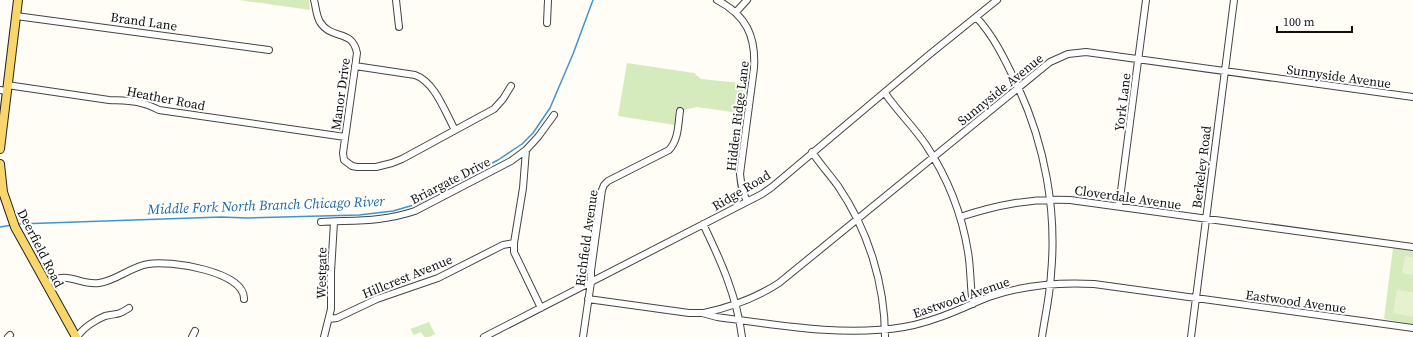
<svg xmlns="http://www.w3.org/2000/svg" width="1413" height="337" viewBox="0 0 1413 337" font-family="'Source Serif 4',serif">
	<style>
		.green { fill: #d5ebbd }
		.pitch { fill: #e6f2cf }
		.lines { fill: none; stroke-linecap: round; stroke-linejoin: round }
		.stream { stroke: #3f96cf; stroke-width: 1.5 }
		.minor-casing { stroke: #444; stroke-width: 8 }
		.major-casing { stroke: #222; stroke-width: 10 }
		.minor { stroke: #fff; stroke-width: 6 }
		.major { stroke: #f9d66b; stroke-width: 8 }
		.labels { text-anchor: middle; stroke-width: 4; stroke-linejoin: round; paint-order: stroke }
		.street-label { font-size: 13px; fill: #111; stroke: #fff }
		.water-label { font-size: 14px; font-style: italic; fill: #1768a6; stroke: #fff }
	</style>
	<rect width="100%" height="100%" fill="#fffdf5"/>
	<!-- green -->
	<path class="green" d="M239,0h70l1,10z
		M627,63l67,10 7,6 49,5 -4,30 -49,-7 -13,3 -8,-2 -1,17 -57,-9z
		M1393,248l20,3v73l-29,-5z
		M429,322l6,12 -6,3h-5l-3,-5 -7,3 -4,-6z"/>
	<!-- pitch -->
	<path class="pitch" d="M1405,256l8,2v17l-11,-2z
		M1397,290l16,2v25l-20,-4z"/>
	<g class="lines">
		<!-- stream -->
		<path class="stream" d="M18,224l203,-7 26,1 112,-3 34,-4 24,-7 81,-44 24,-16 11,-11 17,-25 23,-54 20,-54
			M0,227l12,-2"/>
		<defs>
			<path id="minor" d="M314,0c2,7 2,15 6,22 12,19 32,6 37,31l-14,100 1,7 8,6 5,1h19l16,-4 10,-4 92,-50 9,-10 8,-13
				M396,0l3,27
				M717,0c29,15 39,36 37,68l-14,106c1,10 2,18 7,27
				M736,12l11,-12
				M16,16l253,34
				M976,17c19,20 31,47 42,70 27,58 39,124 33,187 -1,21 -6,42 -9,63
				M547,23l1,-23
				M355,66l60,9c20,7 30,37 40,55
				M7,85l102,15c21,1 30,0 50,10l186,27
				M0,90l6,1
				M885,93c12,18 29,34 41,52 21,32 36,69 42,107 3,17 2,35 5,52
				M526,150l-3,38 -9,55v9l27,56
				M812,152c8,12 18,23 26,34 30,44 47,98 47,151
				M1119,206l27,-206
				M960,217c37,-12 71,-19 110,-17l343,47
				M321,222c34,-2 61,0 94,-11l96,-50 15,-11 12,-13 16,-22
				M703,224c18,37 34,73 39,113
				M46,284c23,-15 32,2 53,-1 17,-2 31,-16 49,-19 20,-4 97,7 96,35
				M588,299l101,14h13l15,4c61,8 126,20 187,10 18,-3 35,-9 52,-16 12,-5 24,-11 36,-15 33,-11 67,-14 102,-12l319,44
				M704,313c27,-6 52,-15 75,-30l271,-221 18,-8 18,-2 327,45
				M329,319l8,-1 40,-19 61,-21 65,-33 11,-2
				M8,337l2,-2
				M77,337c6,-9 18,-17 28,-21 12,-3 12,0 24,-8
				M192,337l3,-6
				M324,337l7,-28v-37l3,-50
				M484,337l278,-143 10,-7 158,-133 67,-54
				M583,337l8,-55v-11l11,-81 2,-5 4,-4 61,-31c10,-11 9,-26 11,-39
				M1191,337l43,-337"/>
			<path id="major" d="M0,149l18,-149
				M0,164l3,28 12,35 61,110"/>
		</defs>
		<!-- minor casing -->
		<use href="#minor" class="minor-casing"/>
		<!-- major casing -->
		<use href="#major" class="major-casing"/>
		<!-- minor -->
		<use href="#minor" class="minor"/>
		<!-- major -->
		<use href="#major" class="major"/>
	</g>
	<g class="labels">
		<!-- street labels -->
		<g class="street-label">
			<text transform="translate(144 21) rotate(8)" y="5">Brand Lane</text>
			<text transform="translate(1339 76) rotate(8)" y="5">Sunnyside Avenue</text>
			<text transform="translate(1000 89) rotate(-39)" y="5">Sunnyside Avenue</text>
			<text transform="translate(340 94) rotate(-82)" y="5">Manor Drive</text>
			<text transform="translate(166 98) rotate(11)" y="5">Heather Road</text>
			<text transform="translate(1122 102) rotate(-83)" y="5">York Lane</text>
			<text transform="translate(737 116) rotate(-83)" y="5">Hidden Ridge Lane</text>
			<text transform="translate(1201 167) rotate(-83)" y="5">Berkeley Road</text>
			<text transform="translate(450 180) rotate(-27)" y="5">Briargate Drive</text>
			<text transform="translate(741 190) rotate(-31)" y="5">Ridge Road</text>
			<text transform="translate(1128 197) rotate(8)" y="5">Cloverdale Avenue</text>
			<text transform="translate(586 238) rotate(-82)" y="5">Richfield Avenue</text>
			<text transform="translate(41 248) rotate(63)" y="5">Deerfield Road</text>
			<text transform="translate(321 273) rotate(-89)" y="5">Westgate</text>
			<text transform="translate(407 276) rotate(-22)" y="5">Hillcrest Avenue</text>
			<text transform="translate(961 297) rotate(-19)" y="5">Eastwood Avenue</text>
			<text transform="translate(1296 301) rotate(8)" y="5">Eastwood Avenue</text>
		</g>
		<!-- water labels -->
		<g class="water-label">
			<text transform="translate(266 205) rotate(-2)" y="5">Middle Fork North Branch Chicago River</text>
		</g>
	</g>
	<!-- scale -->
	<path d="M1277 26v6h75v-6" fill="none" stroke="#111111" stroke-width="2"/>
	<text x="1283" y="26" font-size="12" fill="#111111" stroke="#ffffff" stroke-width="3" paint-order="stroke">100 m</text>
</svg>
